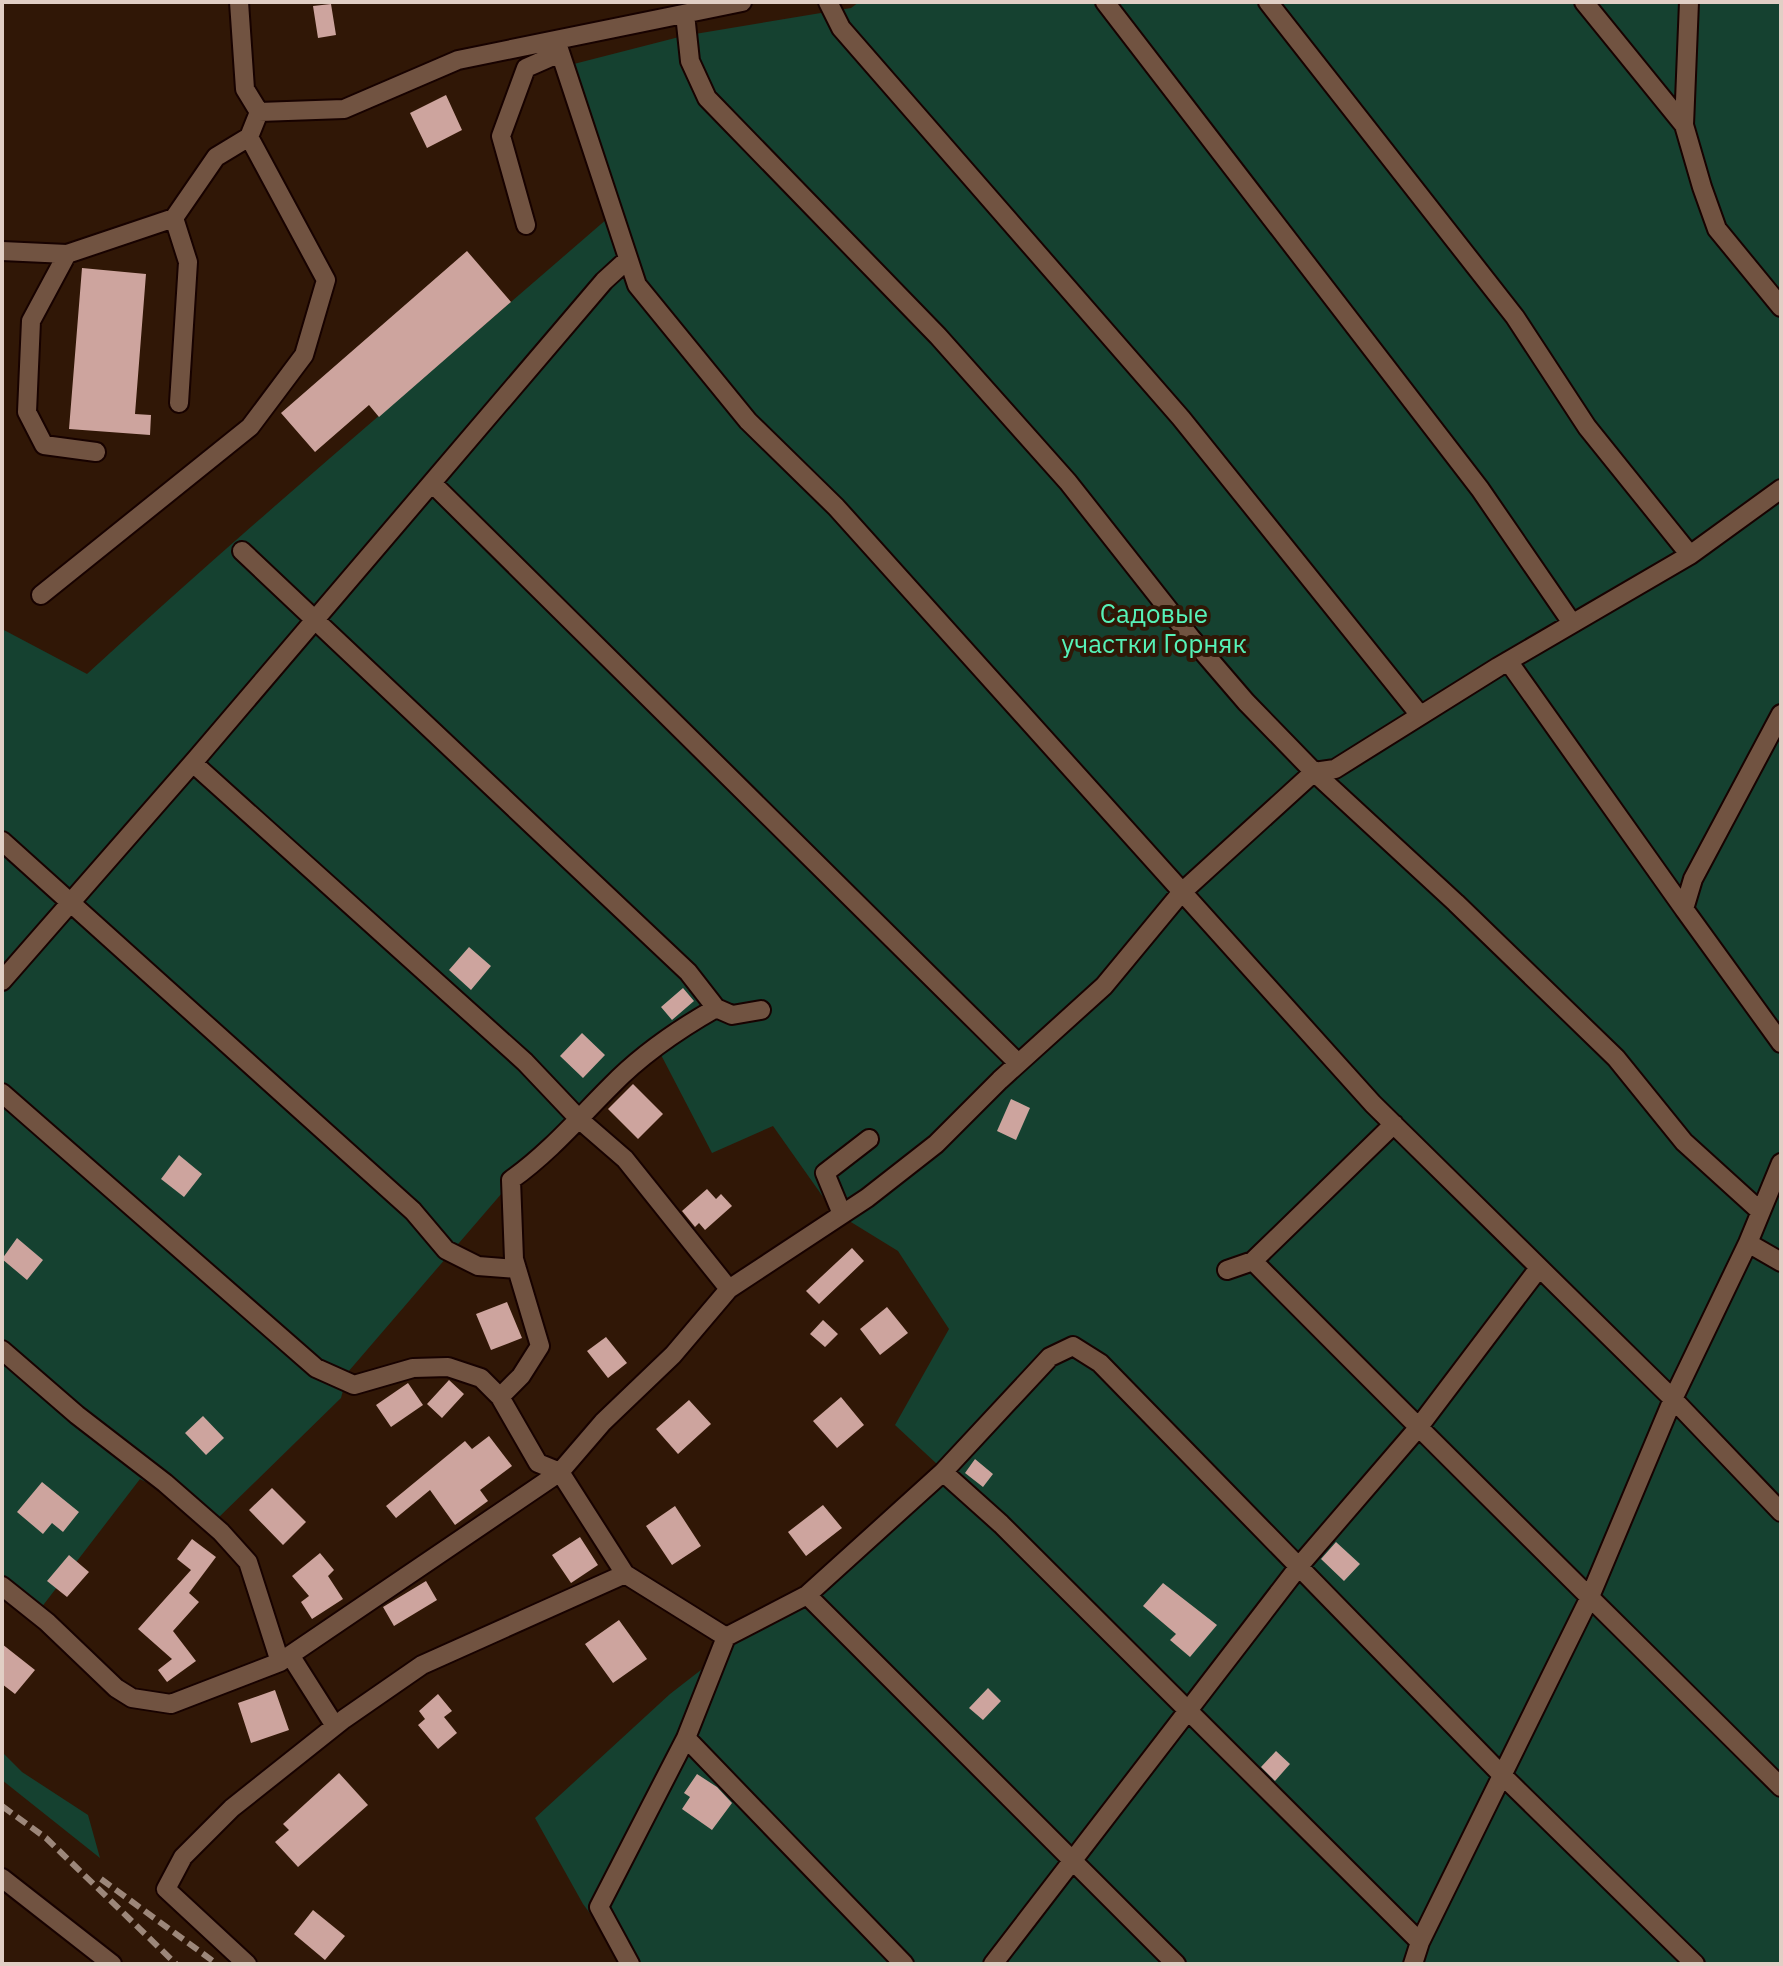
<svg xmlns="http://www.w3.org/2000/svg" width="1783" height="1966" viewBox="0 0 1783 1966" font-family="'IBM Plex Sans',sans-serif">
	<style>
		.green { fill: #154130 }
		.building { fill: #cda49e }
		.lines { fill: none; stroke-linecap: round; stroke-linejoin: round }
		.minor-casing { stroke: #170200; stroke-width: 22 }
		.minor { stroke: #715341; stroke-width: 18 }
		.rail { stroke: #9c877a; stroke-width: 6; stroke-dasharray: 12 6; stroke-linecap: butt }
		.labels { text-anchor: middle; stroke-width: 8; stroke-linejoin: round; paint-order: stroke }
		.park-label { font-size: 26px; fill: #56f2b8; stroke: #301706 }
	</style>
	<rect width="100%" height="100%" fill="#301706"/>
	<!-- green -->
	<path class="green" d="M859,2h922v1962h-1153l-45,-60 -48,-86 135,-124 134,-104 134,-125 -43,-40 54,-96 -51,-78 -65,-40 -60,-85 -61,27 -53,-102 -108,85 -203,236 -7,26 -124,121 -77,-40 -99,129 -39,-32v-947l85,45c170,-156 347,-305 521,-456l-42,-152 117,-30 168,-28z
		M2,1752l20,20 66,43 12,43 -98,-78z"/>
	<!-- building -->
	<path class="building" d="M331,4l5,31 -18,3 -5,-32z
		M446,95l16,35 -35,18 -17,-35z
		M467,251l44,51 -132,115 -10,-12 -54,47 -34,-39z
		M82,268l64,6 -11,140 16,1 -1,20 -81,-6z
		M469,947l22,19 -20,24 -22,-20z
		M683,988l11,13 -22,19 -11,-13z
		M582,1033l23,22 -22,23 -23,-22z
		M633,1084l30,30 -25,25 -30,-30z
		M1011,1099l19,9 -14,32 -19,-9z
		M179,1155l23,19 -18,23 -23,-18z
		M707,1189l9,10 5,-5 11,12 -27,24 -6,-7 -4,4 -13,-16z
		M17,1238l26,22 -16,20 -25,-21z
		M852,1248l12,13 -45,43 -13,-13z
		M507,1302l15,36 -31,12 -15,-36z
		M887,1307l21,26 -28,22 -20,-26z
		M823,1320l15,14 -13,13 -15,-13z
		M606,1337l21,26 -19,15 -21,-27z
		M449,1380l15,14 -22,24 -15,-14z
		M408,1383l15,22 -32,22 -15,-22z
		M841,1397l23,28 -27,23 -24,-27z
		M689,1400l22,24 -33,30 -22,-25z
		M203,1416l21,22 -18,17 -21,-22z
		M489,1436l23,30 -32,24 8,11 -33,24 -25,-35 -34,28 -10,-12 79,-65 7,8z
		M975,1459l18,15 -10,13 -18,-14z
		M42,1482l37,30 -16,20 -11,-9 -9,11 -26,-22z
		M272,1488l34,34 -23,23 -34,-35z
		M823,1505l19,23 -36,28 -18,-24z
		M675,1506l26,40 -29,19 -26,-39z
		M580,1537l18,28 -27,18 -19,-28z
		M192,1539l24,18 -27,36 10,9 -26,29 23,30 -29,21 -9,-12 14,-11 -34,-30 53,-59 -14,-11z
		M1336,1542l24,22 -16,17 -23,-22z
		M320,1553l14,17 -6,6 15,23 -31,20 -11,-17 8,-6 -17,-20z
		M69,1555l20,17 -22,25 -20,-16z
		M426,1581l11,19 -43,26 -11,-19z
		M1163,1583l54,42 -27,32 -20,-17 6,-6 -33,-28z
		M619,1620l28,39 -34,24 -28,-39z
		M2,1644l33,26 -20,24 -13,-10z
		M988,1688l13,13 -18,19 -14,-12z
		M275,1690l14,40 -38,13 -13,-40z
		M438,1694l14,17 -8,6 13,16 -19,16 -20,-24 7,-6 -6,-8z
		M1276,1751l14,13 -15,17 -14,-14z
		M339,1773l29,32 -70,62 -23,-25 14,-12 -6,-6z
		M697,1774l20,13 15,16 -20,27 -30,-21 8,-12 -6,-4z
		M313,1910l32,26 -20,24 -31,-26z"/>
	<g class="lines">
		<defs>
			<path id="minor" d="M239,2l6,87 14,23
				M828,2l13,26 340,390 239,297
				M1105,2l375,487 92,134
				M1268,2l247,315 72,110 103,128
				M1584,2l100,123
				M1689,2l-5,123 18,62 15,42 64,78
				M685,14l5,47 17,37 231,238 130,146 123,156 55,64 68,70 142,131 160,155 68,84 76,69
				M556,40l81,245 111,136 88,86 537,597 300,295 108,113
				M174,218l14,44 -9,141
				M526,225l-25,-89 25,-68 34,-15
				M2,251l65,3 107,-36 42,-61 33,-20
				M67,254l-36,67 -4,91 17,33 52,7
				M432,483l586,580
				M242,551l446,421 28,36c-37,21 -75,47 -105,78 -33,33 -62,67 -100,94l3,79 26,87 -19,30 -21,21
				M41,595l209,-168 54,-72 22,-75 -77,-143 10,-25 85,-3 114,-49 284,-58
				M1508,661l176,248
				M1781,714l-88,165 -9,30 97,134
				M193,763l332,299 55,58 45,39 104,130
				M2,841l411,370 33,39 32,16 39,3
				M2,981l195,-223 407,-477 23,-21
				M716,1008l16,7 29,-5
				M2,1093l314,275 38,17 59,-17 35,-1 33,11 19,19 38,66 22,9 65,102 101,63 -40,101 -87,169 31,57
				M842,1214l-17,-41 44,-34
				M1748,1243l33,19
				M1253,1261c175,177 352,351 528,526
				M1227,1270l26,-9 141,-137
				M2,1350l75,65 88,68 56,49 27,30 32,100
				M943,1472l58,52 419,418
				M2,1586l45,36 69,66 16,10 39,6 109,-42 280,-190 43,-50 70,-67 56,-66 138,-91 69,-54 64,-64 104,-94 77,-93 133,-121 21,-3 163,-102 192,-112 91,-66
				M807,1595l369,369
				M726,1637l81,-42 136,-123 107,-115 23,-11 27,17 402,412 193,189
				M290,1655l45,71
				M686,1738l218,226
				M2,1878l110,86
				M247,1964l-81,-75 17,-32 49,-49 112,-89 78,-54 203,-91
				M993,1964l307,-399 118,-137 121,-160
				M1413,1964l7,-22 169,-343 84,-200 75,-156 33,-80"/>
		</defs>
		<!-- minor casing -->
		<use href="#minor" class="minor-casing"/>
		<!-- minor -->
		<use href="#minor" class="minor"/>
		<!-- rail -->
		<path class="rail" d="M2,1806l44,32 130,126
			M101,1879l116,85"/>
	</g>
	<g class="labels">
		<!-- park labels -->
		<g class="park-label">
			<text x="1154" y="623">Садовые<tspan x="1154" dy="30">участки Горняк</tspan></text>
		</g>
	</g>
	<!-- border -->
	<rect width="1783" height="1966" fill="none" stroke="#e1cfc5" stroke-width="8"/>
</svg>
